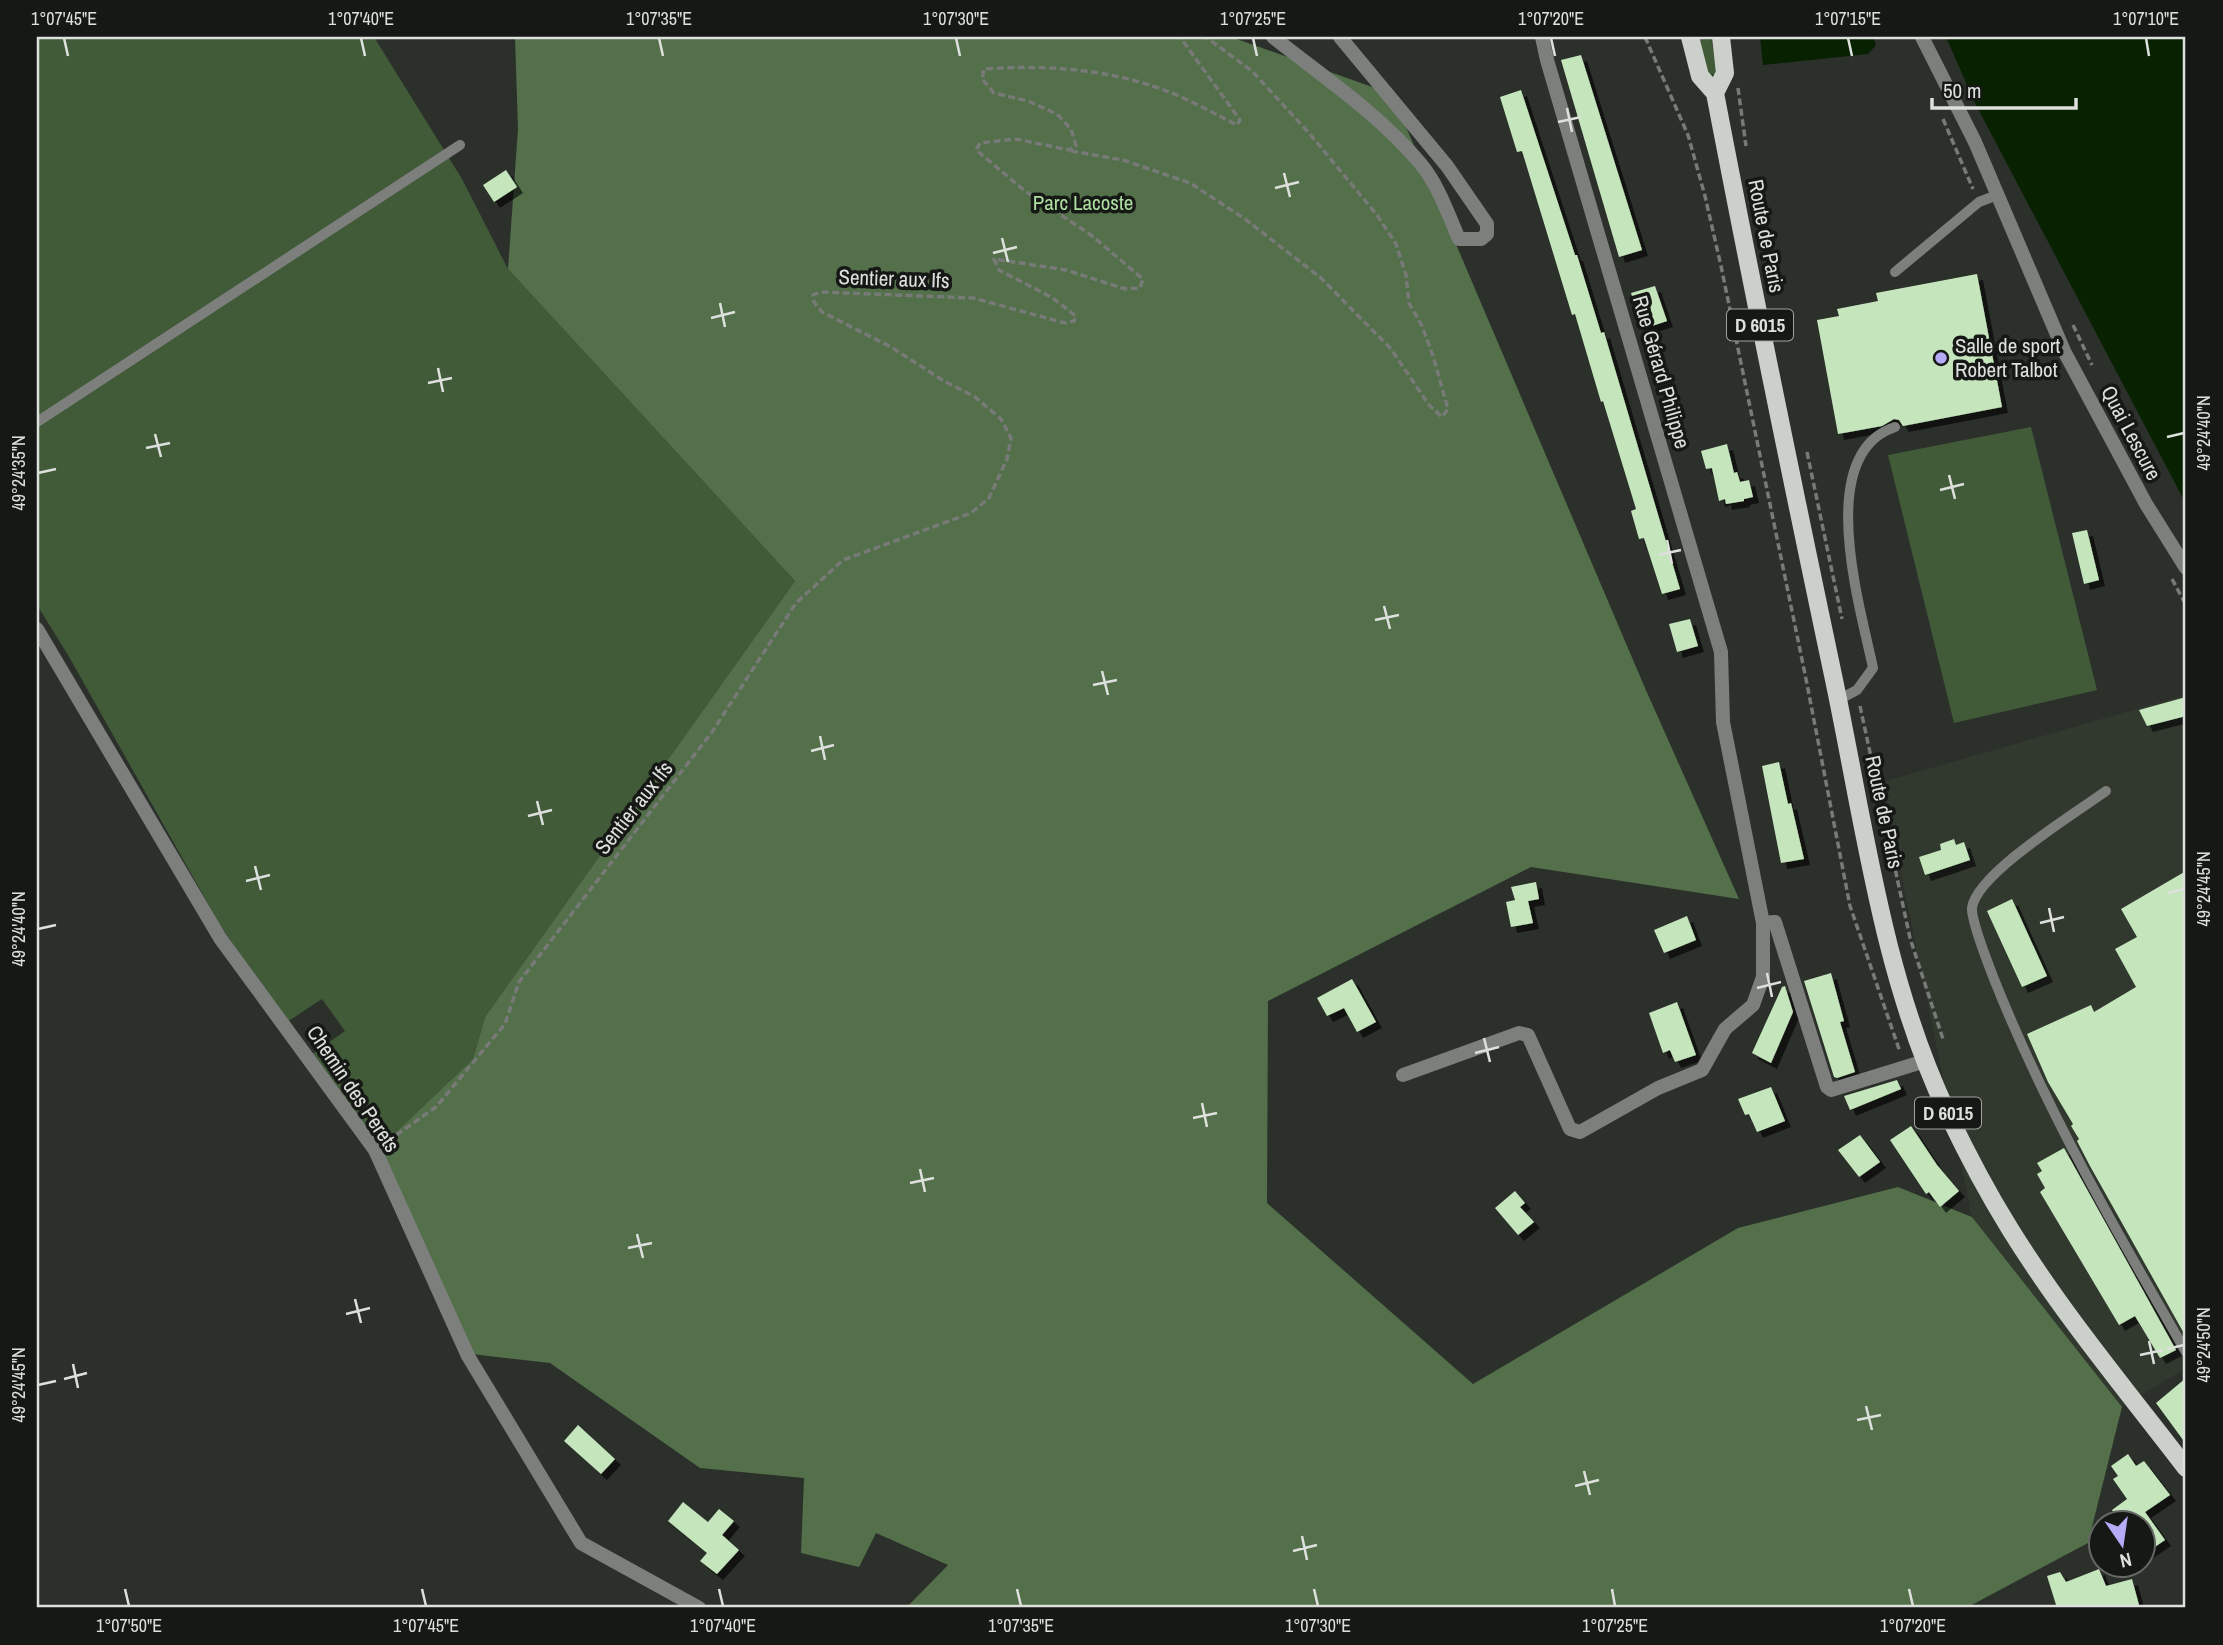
<svg xmlns="http://www.w3.org/2000/svg" width="2223" height="1645" viewBox="0 0 2223 1645" font-family="'Archivo Narrow',sans-serif">
	<style>
		.built { fill: #31392f }
		.green { fill: #415b39 }
		.forest { fill: #53704b }
		.water { fill: #072101 }
		.building { fill: #c5e6bc; filter: url(#shadow) }
		.lines { fill: none; stroke-linecap: round; stroke-linejoin: round }
		.path { stroke: #777a76; stroke-width: 3.5; stroke-dasharray: 7 3.5; stroke-linecap: butt }
		.lane { stroke: #7d7f7d; stroke-width: 10 }
		.street { stroke: #7d7f7d; stroke-width: 14 }
		.primary { stroke: #ccd0cb; stroke-width: 18 }
		.ticks { fill: none; stroke: #dee0dd; stroke-width: 2.5 }
		.poi-dot { fill: #b5acf8; stroke: #161815; stroke-width: 2.5 }
		.labels { text-anchor: middle; stroke-width: 7; stroke-linejoin: round; paint-order: stroke }
		.shield { fill: #161815; stroke: #a2a4a1; stroke-width: 2 }
		.shield-label { font-size: 19px; font-weight: bold; fill: #dee0dd }
		.park-label { font-size: 21px; fill: #aedea1; stroke: #161815 }
		.street-label { font-size: 21px; fill: #dee0dd; stroke: #161815 }
		.poi-label { font-size: 21px; fill: #dee0dd; stroke: #161815; text-anchor: start }
		.neatline { fill: none; stroke: #dee0dd; stroke-width: 2.5 }
		.ticks-label { font-size: 18px; text-anchor: middle; fill: #dee0dd }
	</style>
	<defs>
		<filter id="shadow"><feDropShadow dx="6" dy="6" stdDeviation="0" flood-color="#0009"/></filter>
	</defs>
	<rect width="100%" height="100%" fill="#2c302b"/>
	<!-- built -->
	<path class="built" d="M2186,695v673l-64,39 -150,-190 -90,-435z"/>
	<!-- green -->
	<path class="green" d="M37,37h337l88,142 46,90 287,312 -310,436 -12,42 -99,94 -63,-98 34,-24 -23,-32 -35,23 -67,-97 -152,-270 -31,-50z
		M1699,37h12l6,36 -2,2 -7,-1z
		M2031,427l66,263 -143,33 -66,-268z"/>
	<!-- forest -->
	<path class="forest" d="M515,37h716l161,57 253,594 94,211 -208,-32 -263,134 -1,202 206,181 265,-156 160,-41 74,30 150,190 -34,136 -122,65h-1060l42,-43 -72,-32 -17,34 -58,-14 3,-75 -104,-10 -150,-105 -87,-10 -89,-200 99,-94 12,-42 310,-436 -287,-312 10,-140z"/>
	<!-- water -->
	<path class="water" d="M1760,37h113l3,8 -8,9 -105,11z
		M1946,37h240v467l-211,-401z"/>
	<!-- building -->
	<path class="building" d="M1581,55l61,195 -23,7 -58,-197z
		M1521,90l54,165h2l24,78 3,-1 76,257 -18,5 -18,-56 -5,1 -8,-28 5,-2 -33,-108 -2,1 -26,-88 -3,1 -50,-164 -5,1 -17,-55z
		M506,170l11,17 -23,15 -11,-17z
		M1977,274l25,133 -99,19 -4,-6 -5,-1 -12,7 -44,8 -21,-114 22,-4 -2,-7 41,-8 -2,-8z
		M1655,286l12,35 -24,8 -12,-36z
		M1727,444l7,29 3,-1 3,10 9,-2 4,17 -9,2v2l-18,3 -1,-5 -6,2 -7,-33 -6,1 -5,-18z
		M2087,530l12,50 -15,4 -12,-51z
		M1690,619l8,27 -21,6 -8,-28z
		M2186,697v19l-39,10 -8,-16z
		M1779,762l9,42 3,-1 13,56 -23,4 -19,-97z
		M1954,839l2,6 8,-3 6,18 -45,15 -6,-18 22,-7 -1,-6z
		M2186,871v466l-96,-171 -13,-25 2,-2 -8,-13 2,-2 -25,-42 -21,-48 64,-29 3,7 42,-25 -21,-38 22,-12 -16,-28z
		M1536,882l3,17 -11,2 5,22 -22,4 -5,-25 9,-2 -4,-13z
		M2012,899l35,77 -25,11 -35,-76z
		M1687,916l9,24 -32,13 -10,-23z
		M1831,973l13,48 -4,1 15,50 -18,6 -3,-1 -30,-96z
		M1352,979l24,43 -19,10 -13,-24 -17,8 -10,-18z
		M1785,986l8,26 -22,51 -19,-10 30,-66z
		M1677,1002l19,53 -21,7 -5,-12 -7,3 -14,-40z
		M1897,1080l4,9 -51,21 -6,-14z
		M1771,1087l14,34 -28,11 -8,-18 -4,1 -7,-16z
		M1911,1126l26,39 22,26 -19,16 -11,-15 -3,2 -36,-54z
		M1860,1135l20,27 -21,15 -21,-27z
		M2064,1148l112,202 -16,8 -25,-42 -16,9 -79,-133 5,-4 -8,-14 5,-3 -5,-8z
		M1515,1191l10,12 -5,4 14,15 -16,13 -23,-27z
		M2186,1378v66l-30,-41z
		M578,1425l37,34 -14,15 -37,-33z
		M2128,1454l8,12 8,-5 26,34 -25,17 20,28 -22,15v-33h-22l-9,-12 15,-11 -14,-20 5,-3 -7,-10z
		M683,1502l25,20 11,-13 15,12 -12,14 17,15 -22,24 -17,-13 7,-8 -39,-32z
		M2099,1569l7,17 26,-7 7,26 -16,3h-66l-10,-32 13,-4 6,10z"/>
	<g class="lines">
		<!-- path -->
		<path class="path" d="M1645,37l43,98 17,61 16,70 85,413 44,227 50,146
			M1738,88l8,58
			M1943,119l30,70
			M1071,151l52,9 67,23 55,36 76,59 70,71 38,56 13,12 6,-8 -15,-53 -11,-30 -13,-23 -3,-28 -10,-31 -19,-29 -68,-82 -57,-62 -46,-34
			M2073,325l19,40
			M1807,452l35,167
			M2172,579l14,26
			M1860,706l50,232 33,101
			M388,1141l48,-34 69,-83 14,-42 193,-250 84,-129 47,-43 128,-47 18,-15 18,-39 4,-21 -10,-19 -26,-22 -31,-16 -53,-34 -69,-35 -8,-10 -1,-7 7,-3 153,6 92,25 9,-2 2,-5 -25,-19 -52,-27 -5,-11 72,11 59,19 15,-1 3,-9 -52,-44 -66,-44 -49,-41 4,-7 36,-4 53,11 7,-4 -5,-17 -14,-15 -29,-13 -34,-8 -12,-14 2,-10c54,-4 113,-1 165,16 31,9 60,26 88,40l3,-5 -60,-83"/>
		<!-- lane -->
		<path class="lane" d="M1895,272l84,-70 18,-7
			M37,422l423,-277
			M1838,700l19,-10 16,-22c-12,-59 -60,-214 22,-241
			M2106,791c-29,21 -130,83 -134,117 -1,13 17,58 22,71 52,131 122,252 192,373"/>
		<!-- street -->
		<path class="street" d="M1273,37c49,39 106,77 147,126 18,21 28,51 39,76h22l6,-5v-10l-40,-58 -107,-129
			M1542,37l5,23 174,592 2,70 40,201
			M1922,37l53,105 89,209 82,153 40,64
			M37,629l183,309 155,212 93,206 113,187 118,65
			M1403,1075l116,-42 9,2 42,94 10,3 78,-44 44,-18 23,-41 28,-24 10,-28v-54l12,-1 52,165 4,3 94,-29"/>
		<!-- primary -->
		<path class="primary" d="M1690,37l10,39 15,17c37,194 77,388 118,582 31,146 49,300 114,437 19,40 40,80 63,117 52,84 117,162 176,239
			M1715,93l10,-20 -4,-36"/>
	</g>
	<!-- ticks -->
	<path class="ticks" d="M64,38l4,18M361,38l4,18M659,38l4,18M956,38l4,18M1253,38l4,18M1551,38l4,18M1848,38l4,18M2146,38l3,18M1567,108l5,24M1558,122l23,-5M1284,173l6,24M1275,188l24,-6M1002,238l6,24M993,253l24,-6M720,303l5,24M711,318l24,-6M438,368l5,24M428,383l24,-5M155,434l6,23M2167,437l17,-4M146,448l24,-5M38,473l18,-4M1949,475l6,24M1940,490l24,-6M1667,540l5,24M1658,555l23,-5M1384,606l6,23M1375,620l24,-5M1102,671l6,24M1093,685l24,-5M820,736l5,24M811,751l23,-6M537,801l6,24M528,816l24,-6M255,866l6,24M246,881l24,-6M2167,893l17,-4M2049,908l5,24M2040,923l24,-6M38,929l18,-4M1767,973l5,24M1757,988l24,-6M1484,1038l6,24M1475,1053l24,-6M1202,1103l5,24M1193,1118l24,-5M920,1169l5,23M910,1183l24,-5M637,1234l6,24M628,1248l24,-5M355,1299l6,24M346,1314l24,-6M2149,1341l5,23M2167,1349l17,-4M2140,1355l23,-5M73,1364l5,24M64,1379l23,-6M38,1385l18,-4M1866,1406l6,24M1857,1420l24,-5M1584,1471l6,24M1575,1486l24,-6M1302,1536l5,24M1293,1551l24,-6M125,1589l4,17M422,1589l4,17M719,1589l4,17M1017,1589l4,17M1314,1589l4,17M1612,1589l3,17M1909,1589l4,17"/>
	<!-- markers -->
	<circle class="poi-dot" cx="1941" cy="358" r="7"/>
	<g class="labels">
		<!-- shield labels -->
		<g class="shield">
			<rect x="1727" y="309.5" width="66" height="31" rx="5"/>
			<rect x="1915" y="1097.5" width="66" height="31" rx="5"/>
		</g>
		<g class="shield-label">
			<text x="1760" y="332">D 6015</text>
			<text x="1948" y="1120">D 6015</text>
		</g>
		<!-- park labels -->
		<g class="park-label">
			<text x="1083" y="210">Parc Lacoste</text>
		</g>
		<!-- street labels -->
		<g class="street-label">
			<text transform="translate(1766 236) rotate(79)" y="7">Route de Paris</text>
			<text transform="translate(894 279) rotate(2)" y="7">Sentier aux Ifs</text>
			<text transform="translate(1661 372) rotate(74)" y="7">Rue Gérard Philippe</text>
			<text transform="translate(2131 433) rotate(62)" y="7">Quai Lescure</text>
			<text transform="translate(634 808) rotate(-52)" y="7">Sentier aux Ifs</text>
			<text transform="translate(1884 812) rotate(78)" y="7">Route de Paris</text>
			<text transform="translate(353 1089) rotate(56)" y="7">Chemin des Perets</text>
		</g>
		<!-- poi labels -->
		<g class="poi-label">
			<text x="1955" y="353">Salle de sport<tspan x="1955" dy="24">Robert Talbot</tspan></text>
		</g>
	</g>
	<!-- border -->
	<rect width="2223" height="1645" fill="none" stroke="#161815" stroke-width="77"/>
	<!-- north arrow -->
	<g transform="translate(2122 1544) rotate(167)"><circle r="33" fill="#161815" stroke="#666865" stroke-width="2"/>
	<path d="M0-5L12 26L0 18L-12 26Z" fill="#b5acf8"/>
	<text y="-10" font-size="19" font-weight="bold" text-anchor="middle" fill="#dee0dd">N</text>
	</g>
	<!-- scale -->
	<path d="M1932 98v10h144v-10" fill="none" stroke="#dee0dd" stroke-width="3.5"/>
	<text x="1943" y="98" font-size="21" fill="#dee0dd" stroke="#161815" stroke-width="5" paint-order="stroke">50 m</text>
	<rect x="38" y="38" width="2146" height="1568" class="neatline"/>
	<g class="ticks-label">
		<text x="64" y="25">1°07'45"E</text>
		<text x="361" y="25">1°07'40"E</text>
		<text x="659" y="25">1°07'35"E</text>
		<text x="956" y="25">1°07'30"E</text>
		<text x="1253" y="25">1°07'25"E</text>
		<text x="1551" y="25">1°07'20"E</text>
		<text x="1848" y="25">1°07'15"E</text>
		<text x="2146" y="25">1°07'10"E</text>
		<text transform="translate(2204 433) rotate(-90)" y="6">49°24'40"N</text>
		<text transform="translate(19 473) rotate(-90)" y="6">49°24'35"N</text>
		<text transform="translate(2204 889) rotate(-90)" y="6">49°24'45"N</text>
		<text transform="translate(19 929) rotate(-90)" y="6">49°24'40"N</text>
		<text transform="translate(2204 1345) rotate(-90)" y="6">49°24'50"N</text>
		<text transform="translate(19 1385) rotate(-90)" y="6">49°24'45"N</text>
		<text x="129" y="1632">1°07'50"E</text>
		<text x="426" y="1632">1°07'45"E</text>
		<text x="723" y="1632">1°07'40"E</text>
		<text x="1021" y="1632">1°07'35"E</text>
		<text x="1318" y="1632">1°07'30"E</text>
		<text x="1615" y="1632">1°07'25"E</text>
		<text x="1913" y="1632">1°07'20"E</text>
	</g>
</svg>
